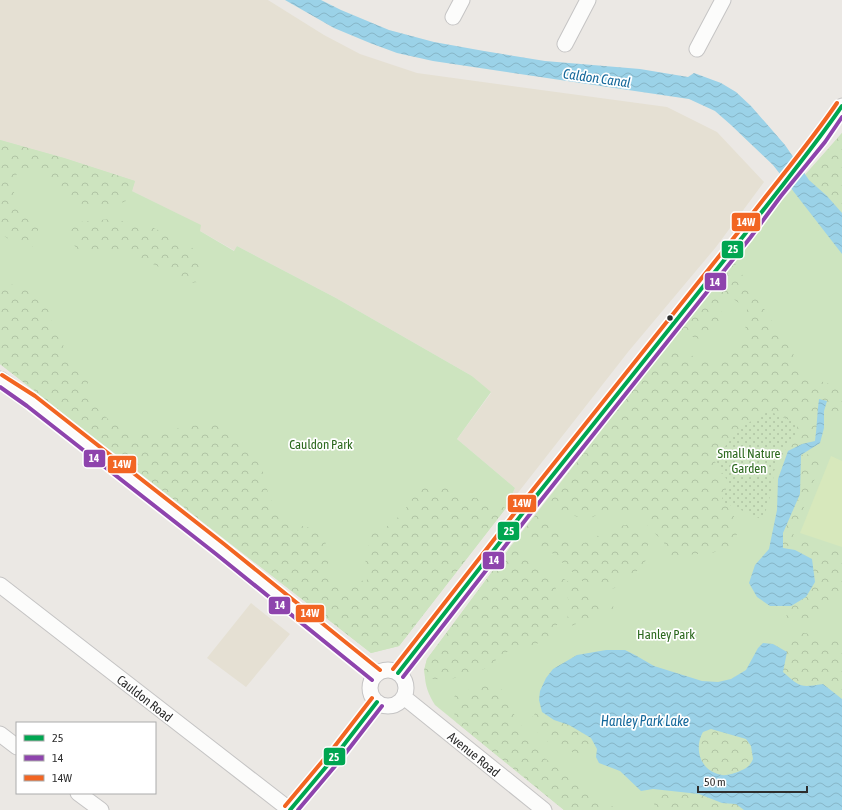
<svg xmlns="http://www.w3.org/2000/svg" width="842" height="810" viewBox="0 0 842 810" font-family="'Asap Condensed',sans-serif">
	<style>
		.education { fill: #e5e0d3 }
		.grass { fill: #cde4bf }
		.forest { fill: url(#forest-crowns) }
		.garden { fill: url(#garden-dots) }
		.pitch { fill: #d7e8bc }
		.water { fill: url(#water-waves); fill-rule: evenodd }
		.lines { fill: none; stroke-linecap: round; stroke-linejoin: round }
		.minor-casing { stroke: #c5c4c4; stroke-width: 17 }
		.minor { stroke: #fcfcfb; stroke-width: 15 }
		.bus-1-casing { stroke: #fff; stroke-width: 7 }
		.bus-2-casing { stroke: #fff; stroke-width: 7 }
		.bus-3-casing { stroke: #fff; stroke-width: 7 }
		.bus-1 { stroke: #00a651; stroke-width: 4 }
		.bus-2 { stroke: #8e44ad; stroke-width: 4 }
		.bus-3 { stroke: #f26522; stroke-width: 4 }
		.bus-dot { fill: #2d2d2d; stroke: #fff; stroke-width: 1.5 }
		.labels { text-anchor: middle; stroke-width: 3.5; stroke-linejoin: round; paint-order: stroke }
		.park-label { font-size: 13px; fill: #2c691e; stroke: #fff }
		.street-label { font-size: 13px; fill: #2d2d2d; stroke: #fff }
		.water-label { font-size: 14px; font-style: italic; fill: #14689b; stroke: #fff }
		.line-badge { stroke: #fff; stroke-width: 1.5 }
		.badge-label { font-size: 11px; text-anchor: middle; font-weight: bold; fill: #fff }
	</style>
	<defs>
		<pattern id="forest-crowns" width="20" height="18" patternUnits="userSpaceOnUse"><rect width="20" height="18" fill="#cde4bf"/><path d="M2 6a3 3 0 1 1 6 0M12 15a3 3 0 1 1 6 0" fill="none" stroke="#b0c4a4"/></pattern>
		<pattern id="garden-dots" width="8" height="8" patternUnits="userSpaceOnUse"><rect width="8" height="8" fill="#cde4bf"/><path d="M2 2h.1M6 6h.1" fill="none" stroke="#b0c4a4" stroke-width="1.8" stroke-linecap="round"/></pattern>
		<pattern id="water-waves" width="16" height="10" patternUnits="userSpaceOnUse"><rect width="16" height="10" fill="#9bd2e8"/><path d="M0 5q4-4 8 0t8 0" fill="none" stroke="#86b5c7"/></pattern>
	</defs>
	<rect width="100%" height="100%" fill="#ebe8e4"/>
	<!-- education -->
	<path class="education" d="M0,0h268l56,35 36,19 57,19 250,34 50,25 47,50 -48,65 -88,105 -122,156 9,-20 -58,-49 34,-46 -19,-17 -136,-78 -99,-52 -2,5 -35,-20 -18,-15 -50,-25 3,-10 -71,-23 -64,-18z
		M251,603l39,31 -44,53 -39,-29z"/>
	<!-- grass -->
	<path class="grass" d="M842,133v677h-278l-129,-105c-9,-14 -13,-29 -8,-46l90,-121 261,-333z
		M0,140l64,18 71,23 -3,10 69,34 -1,6 34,20 3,-5 99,52 136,78 19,16 -34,47 58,49 -9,20 -107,138 -28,7 -371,-289z"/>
	<!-- forest -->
	<path class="forest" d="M842,133v80l-15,-17 -22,-20z
		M0,140l64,18 71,23 -3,10 -6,10 -20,8 -17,-2 -16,-7 -17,-21 -20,-9 -19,3 -5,16 11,19 15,19v14l-11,11 -27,-19z
		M111,219l39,7 50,26v24l-3,6 -11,2c-29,-20 -69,-43 -106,-32l-8,-9 -3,-11 10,-10z
		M734,262l74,115 34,11v28l-10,-4 -8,-1 3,-10 -9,21 -3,19 -13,3 -10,5 -5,-3 7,-7 -26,-28 -27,16 -27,33 15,23 -8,18 8,4 10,23 -6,17 -21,8 -41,3 -7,-13 -29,-31 -25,-3 -24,11 -30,-11 -7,-11 117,-150 37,11 20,4 10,-9 12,-21 2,-24 -15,-11 -11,9 1,15 -23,17 -20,-7z
		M0,282l37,8 10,14 7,27 20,31 15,12 -2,15 10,19 14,14 25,9 12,-2h26l40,-7 24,20 23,22 7,29 13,28 43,10 6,45 14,8 23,-4 -2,-16 6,-31 21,-9 19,-22 6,-15 29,1 60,20 -107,138 -28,7 -371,-289z
		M812,454l8,11 -27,71 49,17v43l-38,26 -12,-1 -6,-4 3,-9 2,-2 15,-9 -11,-47 -12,-1v-16l17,-39 1,-39z
		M538,512l25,20 9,17 45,-23 10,-1 21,15v18l-12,14 -16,5 -5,11 -11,2 -22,-9 -31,-29 -16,-8 -12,-13z
		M512,545c12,6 23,13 32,23 16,18 25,55 2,71 -7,4 -18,9 -25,11 -6,2 -13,0 -18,4 -5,3 -9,9 -14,12 -15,10 -47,17 -64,11l-1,-7 3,-11z
		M558,575l17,11 39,21 -1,3 -42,16 -5,-1c1,-7 4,-16 3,-23 -2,-10 -11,-17 -11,-27z
		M798,631l44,12v56l-19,-15c-23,4 -23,3 -41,-12l7,-34z
		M487,682l14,6 14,28 26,39 32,26 18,13 28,16h-55l-108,-88 -4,-20 4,-9 16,-4z
		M536,712h6l12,8 15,5 22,13 3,5 -4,10 -13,1 -28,-11 -15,-14 -3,-10z
		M711,729l35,10 5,7 2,13c-4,7 -7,9 -13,12 -5,2 -13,5 -18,4 -21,-3 -29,-26 -19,-43z
		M653,789l46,5 23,9 14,1 8,6h-86l-8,-12z"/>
	<!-- garden -->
	<path class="garden" d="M769,411l29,13 -4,15 -7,7 -13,25 -2,19 -9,30 -42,-19 8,-18 -15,-23 27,-33z"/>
	<!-- pitch -->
	<path class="pitch" d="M831,456l11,5v86l-42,-14z"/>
	<!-- water -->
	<path class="water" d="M285,0h36l20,10 48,20 45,12 50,9 61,10 95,8 48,8 6,-4 27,10 15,9 15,14 34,39 24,35 18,16 15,17v41l-69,-89 -42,-40 -16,-14 -26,-12 -256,-38 -36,-8 -27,-10 -36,-15z
		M819,399l8,2 -3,10v17l-4,15 -19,12 -1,39 -17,39v15l12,2 17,9 3,23 -9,15 -15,9h-21l-13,-9 -8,-14 6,-18 14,-16 8,-39 1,-31 10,-28 14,-7 13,-3c2,-14 2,-28 4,-42z
		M763,643l10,1 14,8 -4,20c17,15 17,16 40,12l19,15v111h-98l-8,-6 -14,-1 -23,-9 -46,-5 -12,2 -21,-20 -21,-8 -3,-6 1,-8 -6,-11 -22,-13 -15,-5 -12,-8 -3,-12 1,-9 6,-13 7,-9 24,-14 29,-5h19l10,5 19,11 48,15 16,1 13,-3 15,-9 12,-22zM711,729l35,10 5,7 2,13c-3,7 -6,9 -13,12 -5,2 -13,5 -18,4 -21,-3 -29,-26 -19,-43z"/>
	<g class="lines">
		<defs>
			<path id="minor" d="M453,17l9,-17
				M565,44l23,-44
				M697,49l26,-49
				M0,379l31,22 189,148 156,126
				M0,585l290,225
				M370 688a18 18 0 1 1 36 0a18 18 0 1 1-36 0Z
				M398,673l131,-168 216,-271 31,-42 44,-54 22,-32
				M405,698l139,112
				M0,734l17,13
				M78,793l23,17
				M290,810l46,-55 41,-53"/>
		</defs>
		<!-- minor casing -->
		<use href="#minor" class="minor-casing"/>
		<!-- minor -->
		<use href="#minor" class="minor"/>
		<defs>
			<path id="bus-1" d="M398,673l131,-168 216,-271c32,-43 67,-84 97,-128
				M290,810l46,-55 41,-53"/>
			<path id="bus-2" d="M0,387l27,19 189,148 156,126
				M403,677l131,-168 216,-271 31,-42 44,-54 17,-25
				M298,810l43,-51 41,-53"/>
			<path id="bus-3" d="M2,375l33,21 189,148 156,126
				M393,669l131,-168 216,-271c32,-43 67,-83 97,-127
				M285,806l46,-55 41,-53"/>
		</defs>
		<!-- bus-1 casing -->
		<use href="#bus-1" class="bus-1-casing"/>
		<!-- bus-2 casing -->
		<use href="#bus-2" class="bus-2-casing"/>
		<!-- bus-3 casing -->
		<use href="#bus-3" class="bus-3-casing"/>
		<!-- bus-1 -->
		<use href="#bus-1" class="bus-1"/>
		<!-- bus-2 -->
		<use href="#bus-2" class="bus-2"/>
		<!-- bus-3 -->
		<use href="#bus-3" class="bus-3"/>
	</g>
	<!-- markers -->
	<circle class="bus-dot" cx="670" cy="318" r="3.5"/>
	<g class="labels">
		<!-- park labels -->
		<g class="park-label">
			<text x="321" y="449">Cauldon Park</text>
			<text x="749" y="458">Small Nature<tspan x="749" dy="15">Garden</tspan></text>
			<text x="666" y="639">Hanley Park</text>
		</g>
		<!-- street labels -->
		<g class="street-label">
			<text transform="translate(145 698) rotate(38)" y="5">Cauldon Road</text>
			<text transform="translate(474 754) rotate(39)" y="5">Avenue Road</text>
		</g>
		<!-- water labels -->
		<g class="water-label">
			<text transform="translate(597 78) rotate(8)" y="5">Caldon Canal</text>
			<text x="645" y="726">Hanley Park Lake</text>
		</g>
	</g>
	<g class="line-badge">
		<rect x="731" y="212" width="30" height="20" rx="4" fill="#f26522"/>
		<rect x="721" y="240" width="23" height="19" rx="4" fill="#00a651"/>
		<rect x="704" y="272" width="23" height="19" rx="4" fill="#8e44ad"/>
		<rect x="83" y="449" width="23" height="19" rx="4" fill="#8e44ad"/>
		<rect x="107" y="455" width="30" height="19" rx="4" fill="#f26522"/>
		<rect x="507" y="494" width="30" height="19" rx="4" fill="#f26522"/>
		<rect x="497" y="521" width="23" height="20" rx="4" fill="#00a651"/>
		<rect x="482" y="551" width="23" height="19" rx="4" fill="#8e44ad"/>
		<rect x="268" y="596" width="23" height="19" rx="4" fill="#8e44ad"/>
		<rect x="295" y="604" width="30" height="19" rx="4" fill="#f26522"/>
		<rect x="323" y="747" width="23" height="19" rx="4" fill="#00a651"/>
	</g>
	<g class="badge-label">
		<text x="746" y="226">14W</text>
		<text x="733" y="253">25</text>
		<text x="715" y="286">14</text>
		<text x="94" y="462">14</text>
		<text x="122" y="468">14W</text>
		<text x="522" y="507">14W</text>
		<text x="509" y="535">25</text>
		<text x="494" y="564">14</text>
		<text x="280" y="609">14</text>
		<text x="310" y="617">14W</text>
		<text x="334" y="761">25</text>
	</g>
	<!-- legend -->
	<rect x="16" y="722" width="140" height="72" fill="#ffffff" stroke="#ababab"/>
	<rect x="24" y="735" width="20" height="6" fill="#00a651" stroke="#ababab"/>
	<text x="52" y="742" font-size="12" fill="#2d2d2d">25</text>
	<rect x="24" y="755" width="20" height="6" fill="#8e44ad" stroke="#ababab"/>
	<text x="52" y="762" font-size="12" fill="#2d2d2d">14</text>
	<rect x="24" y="775" width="20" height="6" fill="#f26522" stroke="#ababab"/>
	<text x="52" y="782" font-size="12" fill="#2d2d2d">14W</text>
	<!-- scale -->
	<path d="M698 786v6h109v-6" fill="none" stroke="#2d2d2d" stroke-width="2"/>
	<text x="704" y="786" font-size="12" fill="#2d2d2d" stroke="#ffffff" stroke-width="3" paint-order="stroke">50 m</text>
</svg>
